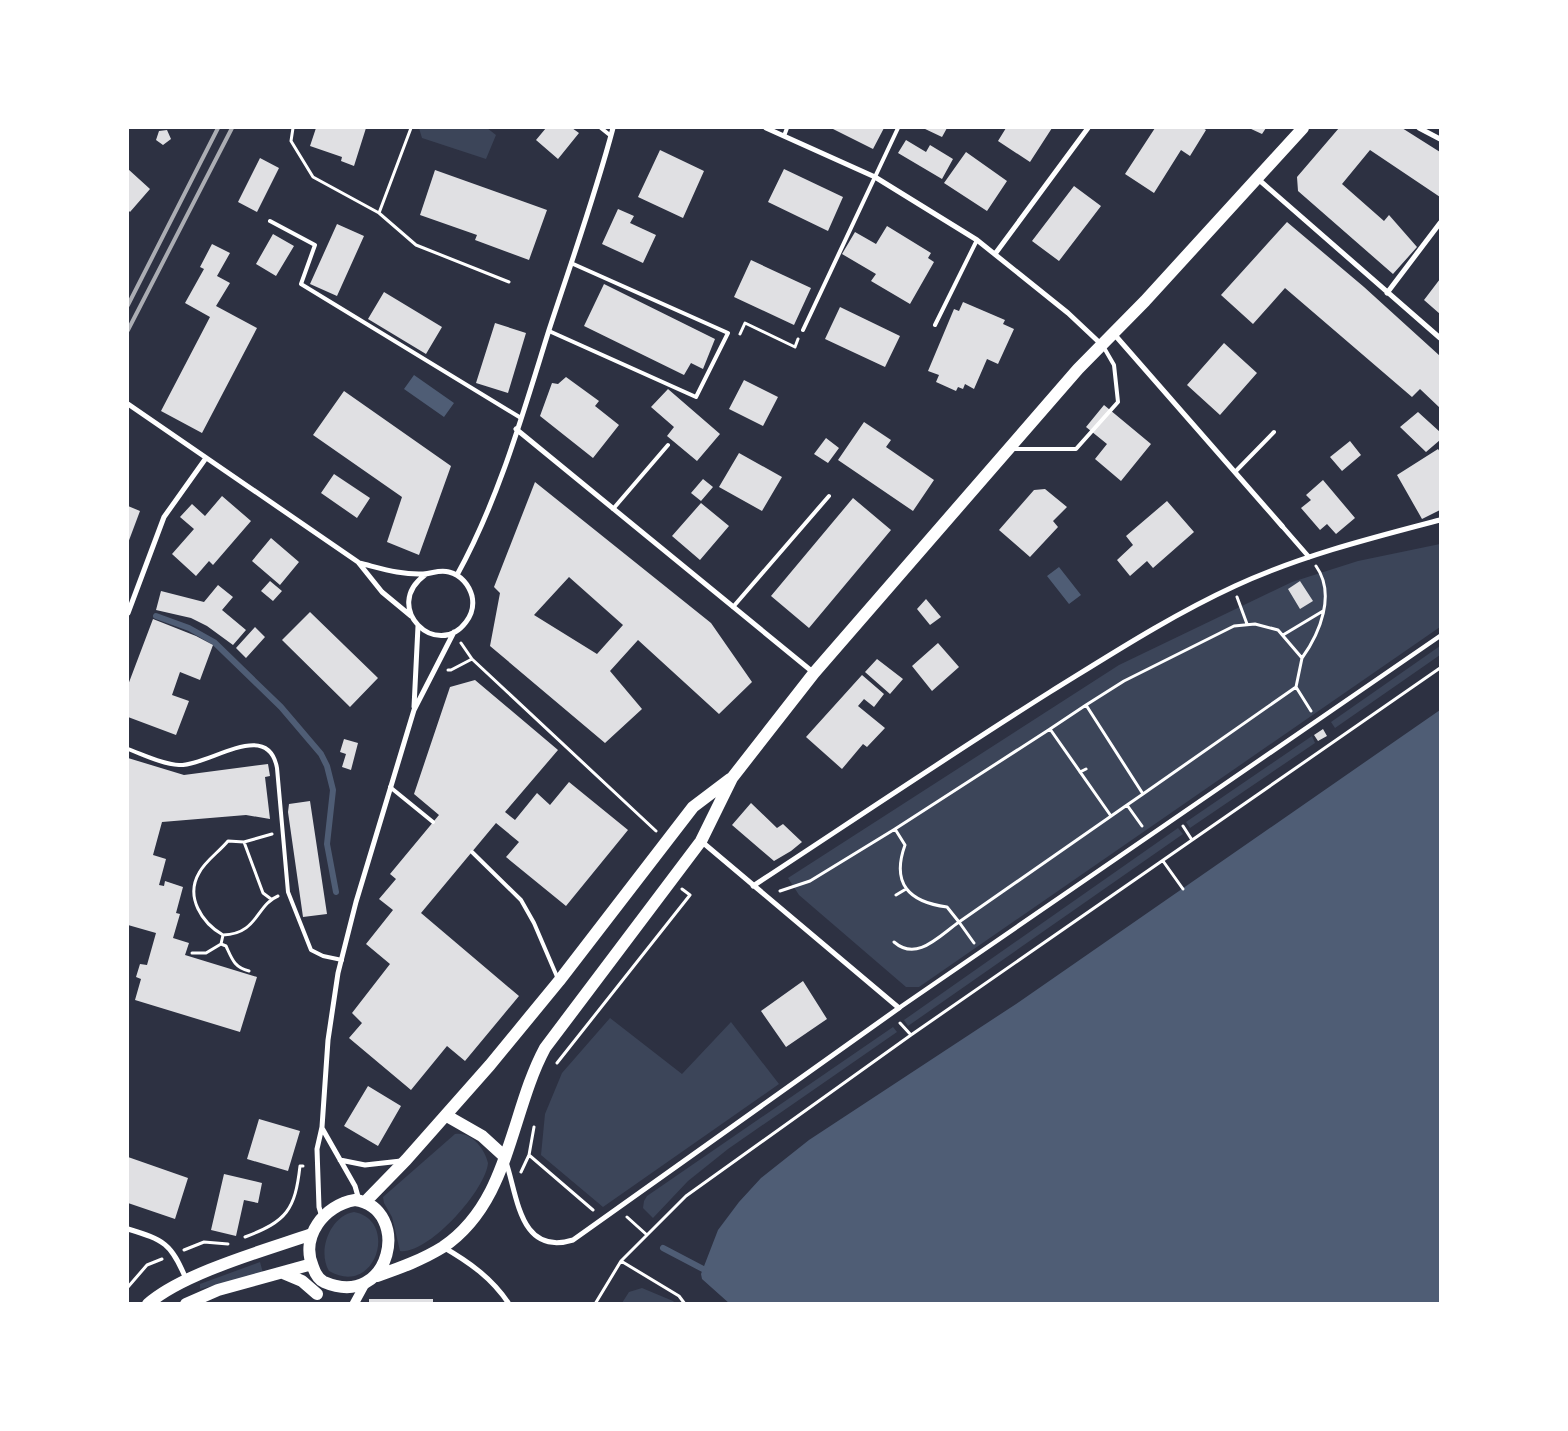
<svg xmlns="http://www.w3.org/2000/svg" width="1568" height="1431" viewBox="0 0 1568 1431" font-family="'Exo 2',sans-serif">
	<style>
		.green { fill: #3c4559 }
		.water { fill: #4f5d75 }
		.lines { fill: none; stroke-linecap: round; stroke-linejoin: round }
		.stream { stroke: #4f5d75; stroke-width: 6 }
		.building { fill: #e0e0e3; fill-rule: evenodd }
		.path { stroke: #fff; stroke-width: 3 }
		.service { stroke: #fff; stroke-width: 4 }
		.pedestrian { stroke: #fff; stroke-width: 4.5 }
		.minor { stroke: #fff; stroke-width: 5 }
		.tertiary { stroke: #fff; stroke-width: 9 }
		.primary { stroke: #fff; stroke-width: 12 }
		.rail { stroke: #abadb3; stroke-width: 4 }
	</style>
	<rect width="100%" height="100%" fill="#2d3142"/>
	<!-- green -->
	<path class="green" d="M419,128h68l9,7 -10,24 -64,-21z
		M1440,544v83l-521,360h-13l-107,-92 -11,-17 331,-213 173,-83 66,-21z
		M1440,646v9l-105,73 -4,-6z
		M1312,736l3,7 -125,85 -4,-6z
		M1178,828l5,6 -275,192 -4,-6z
		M610,1018l72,56 49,-52 48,62 -176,123 -62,-52 4,-41 17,-41z
		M893,1027l4,5 -169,117 -40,32 -35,37 -10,-10 1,-7 3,-5z
		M455,1134c16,-3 30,15 33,29 -2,27 -60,92 -88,88l-8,-34 -8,-14 -1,-6z
		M354,1212c45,8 22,86 -25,59 -12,-20 1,-55 25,-59z
		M260,1262l3,11 -63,16v-5z
		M642,1288l31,13 2,2h-53l7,-11z"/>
	<!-- water -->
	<path class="water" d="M414,375l40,28 -10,14 -40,-28z
		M1059,567l22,28 -12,9 -22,-28z
		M1440,710v593l-710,1 -28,-25 -1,-5 17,-44 21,-28 22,-24 48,-38 210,-138z"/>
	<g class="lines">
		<!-- stream -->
		<path class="stream" d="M156,616l33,12 25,14 67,65 40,47 6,12 6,24 -6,54 9,48
			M663,1248l40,21"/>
	</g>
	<!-- building -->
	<path class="building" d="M316,128h50l-12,38 -13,-5 1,-4 -32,-11z
		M546,128h26l7,5 -21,26 -22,-19z
		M831,128h53l-11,21z
		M923,128h24l-5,9z
		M1006,128h46l-22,34 -32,-21z
		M1155,128h48l3,2 -16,26 -9,-6 -27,43 -29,-19z
		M1249,128h17l-4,6z
		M1339,128h63l38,24v45l-70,-47 -28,34 42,37 5,-6 28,32 -24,27 -95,-83 -1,-14z
		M167,130l4,9 -8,6 -7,-5 3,-9z
		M906,140l20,12 4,-7 23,14 -11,20 -44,-26z
		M660,150l44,21 -21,47 -45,-21z
		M966,152l41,29 -20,30 -43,-28z
		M260,158l19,10 -22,44 -19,-10z
		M128,169l22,20 -20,23 -2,-2z
		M784,169l59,28 -15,34 -60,-29z
		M435,170l112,40 -18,50 -54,-20 2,-5 -57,-20z
		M1074,186l27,20 -42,55 -27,-20z
		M618,209l16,7 -4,7 26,12 -13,28 -41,-19z
		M1287,222l77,65 76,69v52l-20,-19 -8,8 -127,-109 -32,36 -32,-29z
		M337,224l27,12 -27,60 -27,-12z
		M887,226l44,27 -3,5 6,4 -24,42 -39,-23 5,-7 -34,-20 13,-22 21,12z
		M273,234l21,12 -18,30 -20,-12z
		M212,244l18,9 -13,23 13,7 -14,23 41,22 -55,105 -41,-22 49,-94 -25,-14 19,-34 -4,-2z
		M751,260l60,28 -17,37 -60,-28z
		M1440,279v35l-16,-14z
		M604,284l111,55 -12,30 -12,-6 -7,12 -100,-49z
		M384,292l58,35 -16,27 -58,-35z
		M963,302l42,18 -2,4 11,5 -16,35 -11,-5 -13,30 -9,-5 -2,5 -5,-2 -2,4 -20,-9 3,-7 -11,-4 26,-62 5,2z
		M840,307l60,29 -15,31 -60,-28z
		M495,323l31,10 -18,60 -32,-10z
		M1224,343l33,30 -37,42 -33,-30z
		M566,377l33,24 -4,5 24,19 -26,33 -53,-42 12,-33 6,1z
		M744,380l34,17 -15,29 -34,-17z
		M668,389l52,45 -23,27 -30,-25 7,-9 -23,-20z
		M344,391l107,75 -32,89 -32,-13 15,-45 -89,-62z
		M1104,405l47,39 -30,37 -26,-22 12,-15 -21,-17z
		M1418,412l22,20v8l-14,12 -26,-25z
		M864,422l27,18 -5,7 48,33 -21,31 -75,-51z
		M826,438l13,10 -11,15 -14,-9z
		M1350,441l11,14 -19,16 -12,-14z
		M1438,449l2,3v58l-18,9 -25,-44z
		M739,453l43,24 -20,34 -43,-24z
		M334,474l36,24 -13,20 -36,-25z
		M703,479l10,8 -12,14 -10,-8z
		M1323,480l32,38 -19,16 -9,-10 -7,6 -19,-22 10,-8 -5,-5z
		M535,482l176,141 41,59 -33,32 -81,-74 -28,31 32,38 -37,34 -115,-97 10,-53 -6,-6zM569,577l54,48 -26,29 -63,-39z
		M1045,489l22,18 -14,14 5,6 -28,30 -31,-27 35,-40z
		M222,496l29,25 -38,44 -4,-4 -13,15 -24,-22 22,-25 -14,-12 12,-13 13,12z
		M853,498l38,32 -82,98 -38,-32z
		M1167,501l27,31 -41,36 -6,-7 -17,15 -13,-16 16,-15 -7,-9z
		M701,503l28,23 -29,34 -28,-24z
		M128,506l12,5 -12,32z
		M271,538l28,24 -19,23 -28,-24z
		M270,581l12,10 -9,10 -12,-10z
		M1300,581l13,20 -13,8 -12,-20z
		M218,585l15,12 -11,13 24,20 -13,15 -26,-19 -16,-8 -35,-8 5,-19 43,11z
		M926,599l15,18 -11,8 -13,-16z
		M310,612l68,66 -28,29 -68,-67z
		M153,619l43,17 17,9 -13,35 -20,-8 -8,23 17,6 -13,34 -48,-18v-32z
		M255,627l10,10 -19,21 -10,-10z
		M938,643l21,24 -27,24 -20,-25z
		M877,659l26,20 -13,15 -25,-22z
		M862,675l22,19 -10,13 -10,-8 -6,7 27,22 -18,19 -4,-3 -21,25 -36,-32z
		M475,680l83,70 -53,62 10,8 22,-27 13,12 19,-23 59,48 -62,76 -60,-49 13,-15 -23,-19 -75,90 98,83 -54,65 -18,-15 -36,44 -62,-52 13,-15 -10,-10 38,-49 -24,-20 27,-34 -14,-11 17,-20 -6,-5 49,-59 -25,-21 36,-107z
		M1323,729l4,7 -9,5 -4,-6z
		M344,739l14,4 -7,27 -9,-3 4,-13 -6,-2z
		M128,758l56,17 84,-11 2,12 -5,1 5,42 -24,-4 -84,7 -9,33 13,4 -7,26 5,1 1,-5 18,6 -7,26 4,1 -7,24 16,5 -4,12 72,22 -17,55 -105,-32 6,-21 -5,-2 4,-13 7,1 9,-32 -28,-8z
		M310,801l17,113 -24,3 -15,-105 1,-8z
		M751,803l26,25 6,-4 19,18 -11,9 -17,10 -42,-36z
		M803,981l24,38 -41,28 -25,-36z
		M368,1086l33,20 -23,40 -34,-20z
		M259,1119l41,12 -12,40 -41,-12z
		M128,1157l60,21 -13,41 -47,-16z
		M224,1174l38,9 -4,20 -14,-3 -8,36 -25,-6z
		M369,1299h64v5h-64z"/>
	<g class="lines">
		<!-- path -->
		<path class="path" d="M293,128l-2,13 22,36 66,36
			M411,128l-32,85 37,32 93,37
			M740,334l5,-11 50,24 3,-8
			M1237,597l10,27
			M1283,635l40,-24
			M461,643l11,16 184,172
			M1302,658c18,-25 34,-64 14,-92
			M448,670h3l21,-11
			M1296,687l15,24
			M1086,705l38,-24 110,-55 21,-2 23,6 24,28 -6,29 -153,107
			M1050,729l36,-24 57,89 -16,11
			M1080,772l6,-3
			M1183,826l9,14
			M272,834l-28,8 -16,-1c-9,11 -23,20 -29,32 -14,24 3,50 24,62 35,-1 33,-30 55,-39
			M244,842l19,51 8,6
			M1163,861l20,28
			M780,891l30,-10 85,-52
			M896,895l10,-6
			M223,935l-2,9 5,2c6,13 8,21 23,25
			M894,942c23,20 45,-6 65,-20l-12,-15c-38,-5 -56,-23 -42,-62l-10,-16 155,-100 61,87
			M974,943l-15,-21 168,-117 15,21
			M192,953h14l15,-9
			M900,1023l11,12
			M557,1063l133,-168 -8,-6
			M529,1155l64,55
			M521,1172l8,-17 5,-28
			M627,1217l20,18
			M245,1237c42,-16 50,-27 55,-71h3
			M184,1250l20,-8 24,2
			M621,1261l58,35 6,8
			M128,1287l19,-22 15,-6
			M595,1304l26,-43 65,-65 225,-161 529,-367"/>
		<!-- service -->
		<path class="service" d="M601,128l10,8
			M784,136l3,-8
			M270,221l45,24 -14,39 220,134
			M935,325l42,-85
			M803,330l95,-202
			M549,331l147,66 32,-64 -157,-70
			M1012,449h64l42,-47 -4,-37 -11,-19
			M1235,472l39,-40
			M613,509l55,-64
			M733,607l96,-111
			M128,749c16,6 34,15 51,16 30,1 89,-47 98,3l11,124 23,58 12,6 19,4
			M390,787l43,35
			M472,852l49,48 13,23 24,56"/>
		<!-- pedestrian -->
		<path class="pedestrian" d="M1282,526l27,31
			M899,1008l541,-372"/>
		<!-- minor -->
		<path class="minor" d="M766,128l109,49 102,63 91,73 34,32
			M1419,128l21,11
			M1258,179l182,159
			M995,254l93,-126
			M1387,293l53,-70
			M1114,334l168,192
			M128,404l230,158 24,30 29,24
			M516,429l298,244
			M359,563c21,5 42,12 64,11 9,0 16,-5 26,-2 12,3 20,13 23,24 2,9 0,18 -6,26 -29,39 -85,-15 -41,-47
			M457,575c42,-76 66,-162 92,-245 22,-67 46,-134 64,-202
			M128,613l36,-96 42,-59
			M414,707l4,-81
			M753,886c99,-65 197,-131 297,-194 60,-37 120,-76 185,-106 65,-30 136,-48 205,-66
			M322,1128l33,58 4,14
			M340,1160l25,5 36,-4
			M506,1162c12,36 14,94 67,78l326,-232 -198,-167
			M322,1217l-3,-10 -2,-58 5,-22 6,-87 10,-67 18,-71 58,-192 40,-78
			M128,1229c36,11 43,14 58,50
			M443,1247c26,15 49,31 66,57"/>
		<!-- tertiary -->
		<path class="tertiary" d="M354,1304l12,-22"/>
		<!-- primary -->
		<path class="primary" d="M447,1116l35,20 23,21
			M355,1200c57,8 37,111 -31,82 -6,-3 -9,-9 -11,-15 -13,-30 11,-62 42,-67z
			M366,1201l40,-41 84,-95 69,-84 134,-174 37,-28
			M283,1273l19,8 15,13
			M377,1276c23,-8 45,-16 66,-29 67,-45 67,-134 102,-199l156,-207 31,-63 82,-105 264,-304 67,-68 158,-173
			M148,1304c35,-31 118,-54 164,-70
			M186,1304l32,-14 94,-26"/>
		<!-- rail -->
		<path class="rail" d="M128,305l90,-177
			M128,330l104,-202"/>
	</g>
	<!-- border -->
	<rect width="1568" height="1431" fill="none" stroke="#ffffff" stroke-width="258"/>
</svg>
